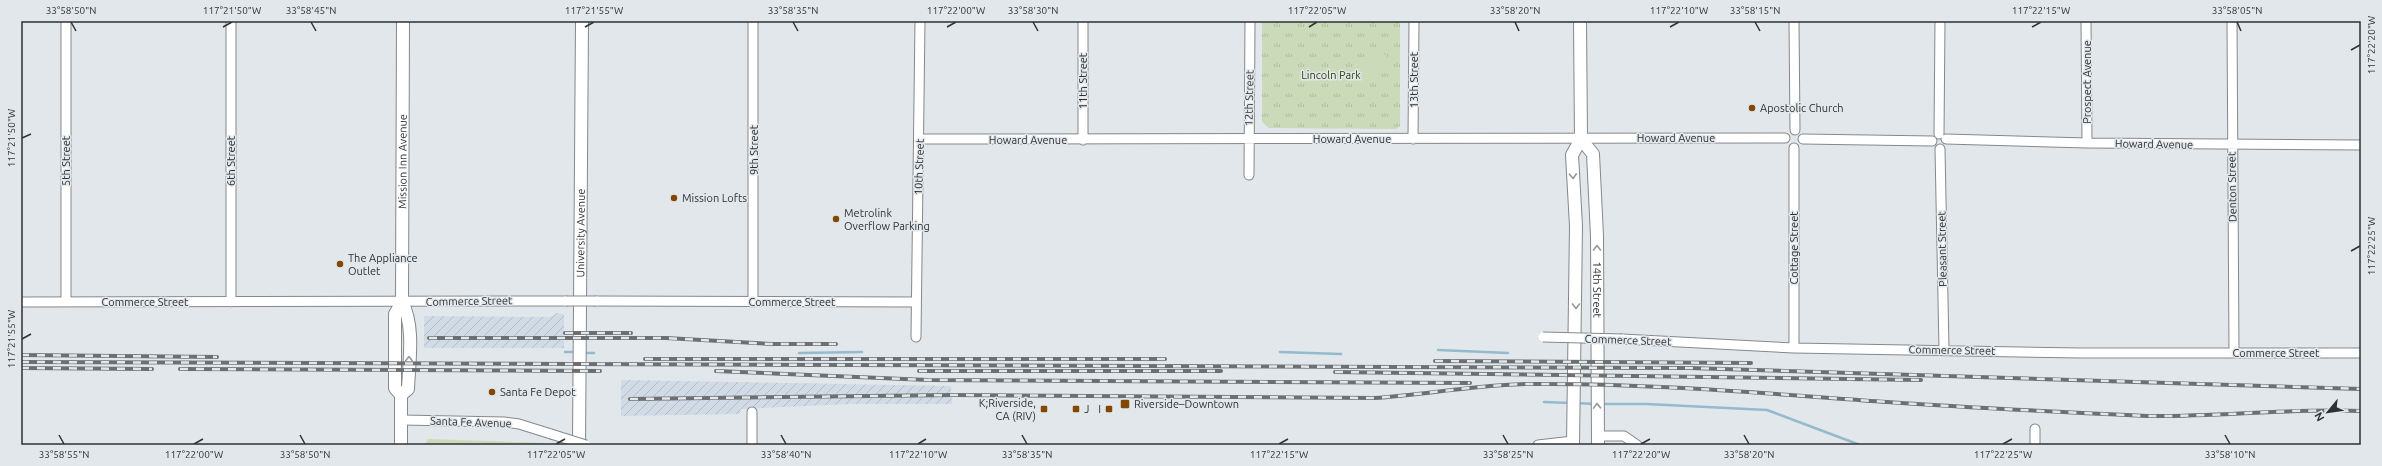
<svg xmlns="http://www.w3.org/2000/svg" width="2382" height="466" viewBox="0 0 2382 466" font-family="Ubuntu,sans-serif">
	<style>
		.industrial { fill: url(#industrial-furrows) }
		.park { fill: url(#park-tufts) }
		.garden { fill: #cbdab8 }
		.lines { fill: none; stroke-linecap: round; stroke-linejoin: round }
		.stream { stroke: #95bace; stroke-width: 2.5 }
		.minor-casing { stroke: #84888c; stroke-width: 11 }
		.major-casing { stroke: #84888c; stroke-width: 14 }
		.minor { stroke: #fff; stroke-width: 9 }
		.major { stroke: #fff; stroke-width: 12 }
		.rail-casing { stroke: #6d7073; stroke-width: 4 }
		.rail { stroke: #e2e7eb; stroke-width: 2.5; stroke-dasharray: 8; stroke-linecap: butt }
		.minor-bridge-casing { stroke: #84888c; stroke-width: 11; stroke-linecap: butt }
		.minor-bridge { stroke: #fff; stroke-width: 9 }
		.oneway { stroke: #979899 }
		.ticks { fill: none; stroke: #2f3133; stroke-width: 1.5 }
		.poi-dot { fill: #824800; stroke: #e2e7eb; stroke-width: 1.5 }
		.labels { text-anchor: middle; stroke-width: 3; stroke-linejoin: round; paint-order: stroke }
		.park-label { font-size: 11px; fill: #2d3f08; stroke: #e2e7eb }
		.street-label { font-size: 11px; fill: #2f3133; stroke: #e2e7eb }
		.poi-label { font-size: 11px; fill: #2f3133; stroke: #e2e7eb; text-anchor: start }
		.neatline { fill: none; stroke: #2f3133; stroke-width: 1.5 }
		.ticks-label { font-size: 10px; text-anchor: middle; fill: #2f3133 }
	</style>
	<defs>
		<pattern id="industrial-furrows" width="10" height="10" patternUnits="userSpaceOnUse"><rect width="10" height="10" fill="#d1dbe5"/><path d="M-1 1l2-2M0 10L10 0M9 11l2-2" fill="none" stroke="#b4bcc5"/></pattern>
		<pattern id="park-tufts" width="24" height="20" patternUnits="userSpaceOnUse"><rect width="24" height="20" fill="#cbdab8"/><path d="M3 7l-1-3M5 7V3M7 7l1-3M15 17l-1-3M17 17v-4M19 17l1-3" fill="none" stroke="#afbc9f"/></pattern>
	</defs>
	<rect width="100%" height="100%" fill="#e2e7eb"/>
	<!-- industrial -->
	<path class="industrial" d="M557,313l7,1v34h-140v-32l126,1z
		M621,380l330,6 1,18h-102l-109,5 -1,5 -119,2z"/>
	<!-- park -->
	<path class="park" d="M1262,21h138v105l-4,3 -127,-1 -7,-6z
		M428,439l118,4v2h-121z"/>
	<!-- garden -->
	<path class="garden" d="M1377,51c7,1 12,6 11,14 -6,9 -22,21 -33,19l-6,-8v-7z"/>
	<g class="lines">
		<!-- stream -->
		<path class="stream" d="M1438,350l70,3
			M565,352h11
			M1280,352l61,2
			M583,353h11
			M799,353l63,-1
			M1544,402l26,1
			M1577,403l17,1
			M1601,404h45l121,6 93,35"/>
		<defs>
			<path id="minor" d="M66,21v281
				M231,21v281
				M1794,21l1,109
				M2086,21l1,122
				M2232,21l2,332
				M1939,134l1,-113
				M920,139l865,-1
				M1413,139l1,-118
				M1803,139l129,2
				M1946,139l141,4 274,2
				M1083,140v-119
				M1940,149l4,200
				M1249,175l1,-154
				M596,301l320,1
				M21,302l545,-1
				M753,302v-281
				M916,337l4,-316
				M1622,339l172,9 286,5h281
				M1794,348v-200
				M752,412v33
				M402,420l102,2 15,2 32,10
				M2035,429v16
				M1598,436h26l13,9
				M1538,445l35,-4"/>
			<g id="major">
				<path id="s1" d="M1581,139l12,15 4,82 1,209"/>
				<path id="s2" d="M401,395l7,-6c1,-27 7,-63 -6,-87l1,-281"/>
				<path d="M401,445v-50l-6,-7v-74l7,-12"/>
				<path id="s3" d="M579,445l3,-424"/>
				<path d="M1573,445l3,-219 -4,-71 9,-16 -1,-118"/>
			</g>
		</defs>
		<!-- minor casing -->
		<use href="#minor" class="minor-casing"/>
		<!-- major casing -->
		<use href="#major" class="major-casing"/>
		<!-- minor -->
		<use href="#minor" class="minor"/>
		<!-- major -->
		<use href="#major" class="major"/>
		<defs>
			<path id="rail" d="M565,333h66
				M429,338h237l105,6h65
				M21,355l196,2
				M645,359h520
				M1435,361l316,2
				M21,362l1668,6 672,21
				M21,368l131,1
				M180,369l420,2
				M716,371l212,9 542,3
				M919,371h302
				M1335,372l586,8
				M630,399l324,-4 420,3c57,-4 113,-15 170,-14 115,0 229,10 343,18 86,6 173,10 260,14 72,1 142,-8 214,-5"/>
		</defs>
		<!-- rail casing -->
		<use href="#rail" class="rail-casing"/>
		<!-- rail -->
		<use href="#rail" class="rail"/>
		<defs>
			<path id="minor-bridge" d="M566,301h30
				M1543,337l79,2
				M551,434l35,11"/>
		</defs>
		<!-- minor-bridge casing -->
		<use href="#minor-bridge" class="minor-bridge-casing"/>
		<!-- minor-bridge -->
		<use href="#minor-bridge" class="minor-bridge"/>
	</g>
	<!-- one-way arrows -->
	<defs><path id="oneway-chevron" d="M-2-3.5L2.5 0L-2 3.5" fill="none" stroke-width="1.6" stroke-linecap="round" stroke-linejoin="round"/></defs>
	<g class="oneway">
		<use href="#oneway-chevron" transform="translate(1573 176) rotate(87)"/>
		<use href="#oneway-chevron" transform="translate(1597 248) rotate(-90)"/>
		<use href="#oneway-chevron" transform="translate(1576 306) rotate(90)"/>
		<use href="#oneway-chevron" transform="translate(409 359) rotate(-89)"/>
		<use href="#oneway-chevron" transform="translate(1597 406) rotate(-92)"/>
	</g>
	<!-- ticks -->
	<path class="ticks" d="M71,22l5,9M311,22l5,9M793,22l5,9M1033,22l5,9M1515,22l4,9M1755,22l5,9M2237,22l4,9M223,27l9,-5M585,27l9,-5M947,27l9,-5M1309,27l8,-5M1670,27l9,-5M2032,27l9,-5M2351,50l9,-5M22,138l9,-4M2351,251l9,-5M22,339l9,-5M59,435l5,9M300,435l5,9M781,435l5,9M1022,435l5,9M1503,435l5,9M1744,435l5,9M2225,435l5,9M194,444l9,-5M556,444l9,-5M918,444l8,-5M1279,444l9,-5M1641,444l9,-5M2003,444l9,-5"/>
	<!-- markers -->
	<g class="poi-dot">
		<circle cx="1752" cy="108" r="4"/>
		<circle cx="674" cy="198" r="4"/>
		<circle cx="836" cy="219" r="4"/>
		<circle cx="340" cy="264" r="4"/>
		<circle cx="492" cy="392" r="4"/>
		<rect x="1120" y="399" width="10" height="10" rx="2"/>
		<rect x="1040" y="405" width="8" height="8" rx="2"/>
		<rect x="1072" y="405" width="8" height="8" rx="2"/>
		<rect x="1105" y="405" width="8" height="8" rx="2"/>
	</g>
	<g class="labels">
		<!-- park labels -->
		<g class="park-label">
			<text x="1331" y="79">Lincoln Park</text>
		</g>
		<!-- street labels -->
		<g class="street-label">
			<text transform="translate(1414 80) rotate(-90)" y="4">13th Street</text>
			<text transform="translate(1083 81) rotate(-90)" y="4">11th Street</text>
			<text transform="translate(2087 82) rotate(-90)" y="4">Prospect Avenue</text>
			<text transform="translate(1249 98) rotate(-89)" y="4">12th Street</text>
			<text x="1676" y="142">Howard Avenue</text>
			<text x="1352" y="143">Howard Avenue</text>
			<text x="1028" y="144">Howard Avenue</text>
			<text transform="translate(2154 144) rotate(1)" y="4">Howard Avenue</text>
			<text transform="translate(754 150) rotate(-90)" y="4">9th Street</text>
			<text transform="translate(66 161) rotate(-90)" y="4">5th Street</text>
			<text transform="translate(231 161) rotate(-90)" y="4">6th Street</text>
			<text dy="4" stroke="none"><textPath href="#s2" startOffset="238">Mission Inn Avenue</textPath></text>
			<text transform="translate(919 167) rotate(-88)" y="4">10th Street</text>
			<text transform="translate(2232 187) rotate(-91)" y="4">Denton Street</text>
			<text dy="4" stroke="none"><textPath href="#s3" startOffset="212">University Avenue</textPath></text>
			<text transform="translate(1794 248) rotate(-90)" y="4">Cottage Street</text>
			<text transform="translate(1942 249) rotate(-91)" y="4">Pleasant Street</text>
			<text dy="4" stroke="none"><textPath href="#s1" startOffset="155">14th Street</textPath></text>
			<text transform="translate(469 301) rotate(-1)" y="4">Commerce Street</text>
			<text x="145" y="306">Commerce Street</text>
			<text x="792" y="306">Commerce Street</text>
			<text transform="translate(1628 340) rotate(2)" y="4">Commerce Street</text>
			<text transform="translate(1952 350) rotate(1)" y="4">Commerce Street</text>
			<text x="2276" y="357">Commerce Street</text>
			<text transform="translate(471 422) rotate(2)" y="4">Santa Fe Avenue</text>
		</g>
		<!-- poi labels -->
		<g class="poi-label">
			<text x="1760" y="112">Apostolic Church</text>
			<text x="682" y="202">Mission Lofts</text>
			<text x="844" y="217">Metrolink<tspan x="844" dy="13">Overflow Parking</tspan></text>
			<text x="348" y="262">The Appliance<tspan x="348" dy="13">Outlet</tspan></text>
			<text x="500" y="396">Santa Fe Depot</text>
			<text x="1036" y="407" text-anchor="end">K;Riverside,<tspan x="1036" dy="13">CA (RIV)</tspan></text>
			<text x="1134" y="408">Riverside–Downtown</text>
			<text x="1084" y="413">J</text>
			<text x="1101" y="413" text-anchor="end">I</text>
		</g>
	</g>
	<!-- border -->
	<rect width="2382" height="466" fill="none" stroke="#e2e7eb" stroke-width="44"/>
	<!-- north arrow -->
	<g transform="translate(2328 412) rotate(241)" stroke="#e2e7eb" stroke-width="3" paint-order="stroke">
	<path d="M0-3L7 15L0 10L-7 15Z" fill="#2f3133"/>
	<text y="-6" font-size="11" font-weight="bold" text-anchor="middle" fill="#2f3133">N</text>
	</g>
	<rect x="22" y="22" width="2338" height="422" class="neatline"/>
	<g class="ticks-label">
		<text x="71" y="14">33°58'50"N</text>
		<text x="232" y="14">117°21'50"W</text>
		<text x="311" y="14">33°58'45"N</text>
		<text x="594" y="14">117°21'55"W</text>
		<text x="793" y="14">33°58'35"N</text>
		<text x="956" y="14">117°22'00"W</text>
		<text x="1033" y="14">33°58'30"N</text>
		<text x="1317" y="14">117°22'05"W</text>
		<text x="1515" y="14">33°58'20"N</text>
		<text x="1679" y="14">117°22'10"W</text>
		<text x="1755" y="14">33°58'15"N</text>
		<text x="2041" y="14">117°22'15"W</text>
		<text x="2237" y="14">33°58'05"N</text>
		<text transform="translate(2371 45) rotate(-90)" y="4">117°22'20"W</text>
		<text transform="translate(11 138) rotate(-90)" y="4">117°21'50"W</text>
		<text transform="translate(2371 246) rotate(-90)" y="4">117°22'25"W</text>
		<text transform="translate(11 339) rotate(-90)" y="4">117°21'55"W</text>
		<text x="64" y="458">33°58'55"N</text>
		<text x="194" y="458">117°22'00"W</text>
		<text x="305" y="458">33°58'50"N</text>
		<text x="556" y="458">117°22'05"W</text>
		<text x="786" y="458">33°58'40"N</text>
		<text x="918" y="458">117°22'10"W</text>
		<text x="1027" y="458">33°58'35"N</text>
		<text x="1279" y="458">117°22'15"W</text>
		<text x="1508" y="458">33°58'25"N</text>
		<text x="1641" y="458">117°22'20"W</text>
		<text x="1749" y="458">33°58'20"N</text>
		<text x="2003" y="458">117°22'25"W</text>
		<text x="2230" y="458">33°58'10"N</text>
	</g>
</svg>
